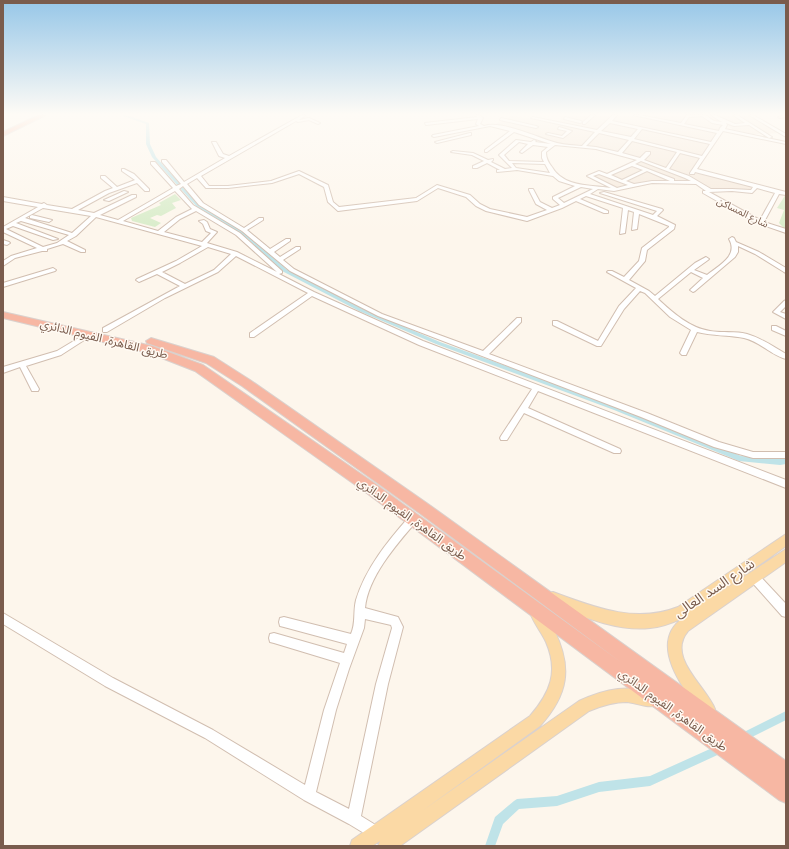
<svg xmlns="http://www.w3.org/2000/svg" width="789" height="849" viewBox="0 0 789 849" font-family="Inter,'Noto Sans Arabic',sans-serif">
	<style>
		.residential { fill: #f5e8da }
		.green { fill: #d8ecc9 }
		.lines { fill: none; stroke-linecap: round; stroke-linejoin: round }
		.canal { fill: #bfe3e8; fill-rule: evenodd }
		.minor-casing { stroke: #d1beb0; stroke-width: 2 }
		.major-casing { stroke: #dad1cd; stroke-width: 2 }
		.highway-casing { stroke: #dad1cd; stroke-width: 2 }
		.minor { fill: #fff; fill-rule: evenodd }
		.major { fill: #fbd9a5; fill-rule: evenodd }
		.highway { fill: #f7b7a3; fill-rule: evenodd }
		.labels { text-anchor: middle; stroke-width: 3; stroke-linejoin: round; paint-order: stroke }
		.far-street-label { font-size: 10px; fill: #7a5c4d; stroke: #fffaf3 }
		.street-label { font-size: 12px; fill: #7a5c4d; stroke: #fffaf3 }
		.near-street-label { font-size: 14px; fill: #7a5c4d; stroke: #fffaf3 }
	</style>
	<rect width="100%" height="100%" fill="#fdf6ec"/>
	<!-- residential -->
	<path class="residential" d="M563,115h189l31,18 -30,1 -20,-4 -7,-6 -31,45 62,17 -4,6 -21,-2 -20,2 -16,-8 -39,-1 -38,7 -32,-13 11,-6 9,3 32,-15 -49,-11 -31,-2 -67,-20 19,-10 48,6z"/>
	<!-- green -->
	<path class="green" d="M175,194l6,6 -9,3 4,5 -15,8 -4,-1 -7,3 11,5 -6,4 -23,-6 -1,-3 30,-13 -2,-2z
		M786,194v36l-7,-7 5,-13 -7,-2z"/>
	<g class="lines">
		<!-- canal -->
		<path class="canal" d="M123,115h3l23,8 1,21 6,13 43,48 24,14 27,18 36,32 77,40 77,33 178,64 123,50 39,3 6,-1v6l-6,1 -41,-4 -125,-51 -178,-66 -77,-33 -77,-40 -34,-32 -27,-18 -24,-14 -45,-50 -6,-13v-20l-23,-8z
			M786,711v9l-40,20 -3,2 -3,-2 -2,-3 2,-3z
			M721,744l3,2 2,3 -2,3 -74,34 -51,6 -42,14 -38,3 -16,15 -8,22h-10l10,-29 19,-16 3,-2 40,-3 42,-14 51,-6z"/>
		<defs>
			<path id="minor" d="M302,115h4l-7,5 10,-2 11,5 -2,1 -9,-4 -11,2 -2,-1 -95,55 8,10h19l43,-5 28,-10 29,14 5,17 6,5 77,-9 21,-13 33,10 10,9 10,5 37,8 20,-7 -11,-6 -7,-14v-1h4l7,13 12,6 8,-3 -7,-6v-2l22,-11 -16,-5 -6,-5 -36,-6 -20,2v-2h3l-13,-7 -10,5h-4v-2l11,-5 -12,-6 -21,-3 2,-1 20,2 15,7 5,-1v1l-2,2 14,7 7,-1 -13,-13 17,-15 15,2 3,-2 2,1 -1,1 16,2 -37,-12 -27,20h-2v-2l25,-19 -20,-5 -56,11 -2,-1 1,-1 46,-9 -3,-2 2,-5 -52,6 -1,-2 52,-6 -2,-2h4l4,3 -3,6 4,2c18,-6 54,12 73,17 8,2 17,2 25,3l13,-14 -64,-14 2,-1 64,13 16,-15h4l-5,6 99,21 6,-9 -84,-18h6l42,8 6,-8h18l9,6 8,1 -11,-7h4l20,9 10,-1 -12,-8h4l35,22 -3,1 -20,-13 -15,1 -8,-3 1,2 -2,4 61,13v2l-63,-13 -26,38 89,23v3l-7,-1 -15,28 22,7v4l-32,-11 -51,-29v-2h3l-10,-7 -44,-1 -38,8 -16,-2 -8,5 63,21 4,-4 -57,-18 4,-1 58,17 1,1 -6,6 18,9 -1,4 -27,21 -2,11 -16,19 20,11 6,5 40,-33 11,-6 3,2 -1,1 -14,10 13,5c11,-9 32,-19 22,-36l3,-2 2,1 2,4 23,10 27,16v5l-2,-1 -29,-18 -17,-8v6l-3,5 -40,34 -2,1 -3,-2 13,-12 -12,-6 -33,27c15,14 32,29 52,32 12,2 26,0 37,3 14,4 27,13 39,20v5c-15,-4 -27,-18 -42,-21 -16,-3 -31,-2 -47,-6l-11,23h-4l-2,-2 11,-23 -21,-13 -25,-24 -5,-2 -16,18 -23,37h-4l-44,-21v-4h4l41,20 21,-35 17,-18 -29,-16 1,-1h4l12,6 15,-16 3,-13 27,-21v-1l-30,-12 -2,15 -5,1 2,-18 -6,-2 -3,23 -5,1 3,-26 -37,-12 -6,3 28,12v2h-4l-28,-12 -14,7 -35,13 -41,-10 -10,-5 -10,-9 -28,-9 -21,13 -79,10 -10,-9 -4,-15 -25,-13 -27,9 -44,5h-22l-9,-10 -10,6 16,19 41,25 15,-10h4v2l-16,10 23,19 16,-10h4v2l-16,11 6,5 16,-10h4v2l-17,11 11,9 88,45 101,37 34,-33h4v4l-32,32 158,59 72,29 34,10h33v6h-33l-39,-11 -73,-30 -263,-101 -88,-45 -48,-40 -43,-26 -16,-19 -4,3 14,16 47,28 42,38v2l-3,1 35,18 109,49 363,139v8l-248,-97 -10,17 92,41 1,2 -1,2h-6l-90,-40 -17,27h-6l-1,-2 1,-2 31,-47 -113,-44 -107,-49 -58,41h-4v-4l58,-40 -72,-37 -18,16 -53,26 -58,34h-4v-4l77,-42 -23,-12 -18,8 -3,-2 1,-1 39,-18 26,-15 -106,-29 -20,19 -9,5 18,9v2h-4l-18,-8 -16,5v2h-5l-27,7 -12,8v-5l8,-5 26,-8 -34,-16v-5l35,-20 -35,-6v-4l39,7 2,-1 3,2 25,4 33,-18 8,-3 -12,-10v-2h4l12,11 18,-7 -13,-9v-2h2l10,5 15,15v2h-4l-8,-8 -28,10 -31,17 16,3 38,-18h4v2l-36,18 18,5 55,-32 -22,-24v-2h4l21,24 5,-2 -19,-22v-2h4l18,22 41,-24 -6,-2 -7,-14h4l7,12 6,2zM702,116l10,7 11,2 -3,3 -1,3 -35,-7 5,-7zM610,123l28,6 -7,8 -30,-6zM642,129l68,15 -8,12 -68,-17zM599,133l30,7 -11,12 -22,-5 -10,-1zM632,141l45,11 -11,16 -22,-8 6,-6v-2h-4l-6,6 -18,-5zM519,142l9,2 -8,8 2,1 11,-8 15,2 -6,5v6l2,4 -35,-1 -5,-6zM555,145l41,4 41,11 -30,14 -8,-3 -12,5 24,12c-20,-3 -48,-1 -59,-21 -4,-5 -6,-9 -6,-15zM680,153l20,5 -10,15v1h4l1,-2 58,15 -2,3 -19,-1h-21l-22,-13 -20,-7zM641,161l44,17 6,3h-17v-2l-39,-15zM512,163l33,1 5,9 -34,-5zM632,166l11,4 -21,10 -11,-5zM647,171l23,10h-18l-18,3 -8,-3zM599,174l29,11 -11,3 -24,-12zM581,187l12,2 -29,14 -6,-5zM757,188l18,5 -15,27 -51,-28 23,-1 20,2zM175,191l17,18 -16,8 -18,14 -35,-10zM43,208l48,8 -19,17 -47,-15zM196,211l40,24 41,37 -40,-20 -30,-9 10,-11 -7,-3 -3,-7 -3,-2 -5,1 4,3 3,7 5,2 -9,9 -38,-10 16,-13zM21,221l48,14 -12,8 -14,4 -37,-18 7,-3 40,14 5,-1 -42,-16zM208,247l23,7 -17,16 -29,14 -23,-12 18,-9z
				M591,115h4l-10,9h-2v-2z
				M749,115h4l33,19v3z
				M786,115v2l-6,1 -2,-1z
				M565,117l16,4 1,1 -2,1 -16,-4z
				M501,118l35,8 2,1 -2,1 -36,-8z
				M559,127l13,4 -9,7 -17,-4 2,-1 14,3 5,-5 -9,-2z
				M470,133h1v2l-34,8 -2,-1z
				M124,191l4,1 -19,9 -5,-1z
				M32,215l20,5 -3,2 -19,-4v-2z
				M3,240l6,2 1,1 -3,2 -4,-1z
				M53,268l3,2 -1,1 -52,16v-4z
				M786,300v6l-6,6 6,2v5l-13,-7 11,-11z
				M772,326h4l10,5v5l-14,-6z
				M87,333h4l1,2 -31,20 -35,11 13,23 -1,2h-6l-12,-24 -17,6v-6l54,-16z
				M412,516l3,1 2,3 -2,3c-19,22 -47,54 -50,85l33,9 5,10 -15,57 -27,132 21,13 2,5 -2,5 -5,2 -28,-17 -45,-24 -99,-62 -100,-52 -102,-62v-11l110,65 100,52 92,55 19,-75 16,-47 -66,-20 -4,-1 -1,-4 1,-4 4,-1 70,20 3,-9 -63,-17 -4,-1 -1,-4 1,-4 4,-1 67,17c5,-11 2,-22 5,-34 10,-32 31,-58 53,-83zM365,619l26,6 1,3 -16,56 -27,125 -33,-17 20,-82 13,-41 15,-41z
				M754,572l4,2 28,30v13l-4,-1 -32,-36 -1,-3 1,-3z"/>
			<path id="major" d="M786,534v12l-68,48 68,-45v13l-98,69c-22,26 18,55 27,78l-2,5 -5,2 -5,-2c-19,-23 -56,-71 -20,-96 -11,5 -21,9 -33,10 -34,4 -71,-13 -102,-25l-1,-5 1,-5 5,-1c41,15 82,32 125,15z
				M538,608c8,4 12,14 16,22 19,38 14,65 -14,96l-118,85 157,-110c26,-12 51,-18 79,-6l2,5 -2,5c-9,4 -21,-2 -31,-3 -14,0 -26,4 -38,9l-189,135h-22l2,-5 -8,5h-22l2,-6 178,-124c20,-23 29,-44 16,-74 -4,-9 -11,-17 -15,-27l2,-5z"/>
			<path id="highway" d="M39,115h7l-43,21v-4z
				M3,312l149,34 51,19 171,118 248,180 -204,-151 -176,-126 -36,-23 -59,-20 -1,-2 5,-3 63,19 36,23 178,124 358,257v42l-7,-3 -415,-309 -169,-120 -46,-18 -146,-35z"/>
		</defs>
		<!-- minor casing -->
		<use href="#minor" class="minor-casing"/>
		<!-- major casing -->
		<use href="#major" class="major-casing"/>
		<!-- highway casing -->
		<use href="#highway" class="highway-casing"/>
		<!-- minor -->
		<use href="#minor" class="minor"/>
		<!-- major -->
		<use href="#major" class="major"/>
		<!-- highway -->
		<use href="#highway" class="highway"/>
	</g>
	<!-- sky -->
	<linearGradient id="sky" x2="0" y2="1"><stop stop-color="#97c7e8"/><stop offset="0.49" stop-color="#fefbf6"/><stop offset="1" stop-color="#fefbf6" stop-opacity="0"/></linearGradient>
	<rect width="789" height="233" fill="url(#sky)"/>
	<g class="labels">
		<!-- far-street labels -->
		<g class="far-street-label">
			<text transform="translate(743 212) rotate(26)" y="4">شارع المساكن</text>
		</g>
		<!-- street labels -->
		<g class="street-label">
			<text transform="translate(104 339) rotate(14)" y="4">طريق القاهرة, الفيوم الدائري</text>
			<text transform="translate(412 519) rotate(36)" y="4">طريق القاهرة, الفيوم الدائري</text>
			<text transform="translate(673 710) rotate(36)" y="4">طريق القاهرة, الفيوم الدائري</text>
		</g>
		<!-- near-street labels -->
		<g class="near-street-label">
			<text transform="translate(714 588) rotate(-34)" y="5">شارع السد العالى</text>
		</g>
	</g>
	<!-- border -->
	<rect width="789" height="849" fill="none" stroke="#7a5c4d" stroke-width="8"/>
</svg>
